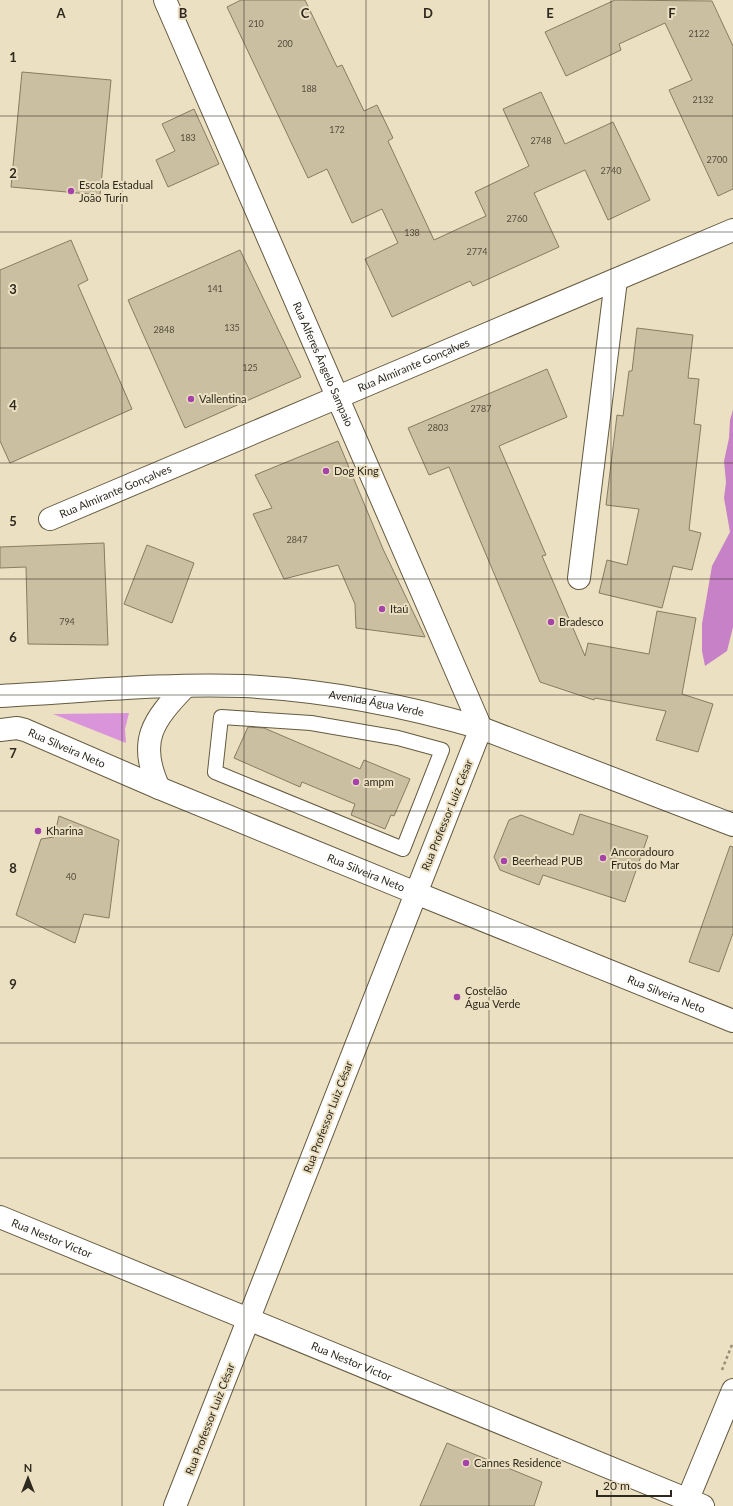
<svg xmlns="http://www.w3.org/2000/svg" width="733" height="1506" viewBox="0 0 733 1506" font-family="Lato,sans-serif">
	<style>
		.green { fill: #da95da }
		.forest { fill: #c781c7 }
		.building { fill: #cabfa1; stroke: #877c61 }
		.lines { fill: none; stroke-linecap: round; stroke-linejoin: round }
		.lane-casing { stroke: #645a40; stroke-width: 16 }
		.street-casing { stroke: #645a40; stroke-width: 24 }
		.secondary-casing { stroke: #645a40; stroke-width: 24 }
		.path { stroke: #988f79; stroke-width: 2.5; stroke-dasharray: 3 3; stroke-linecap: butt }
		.lane { stroke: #fff; stroke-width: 14 }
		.street { stroke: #fff; stroke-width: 22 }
		.secondary { stroke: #fff; stroke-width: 22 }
		.grid { fill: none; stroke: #2e291e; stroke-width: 1; stroke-opacity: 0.55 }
		.poi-dot { fill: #a643a9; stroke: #ece0c2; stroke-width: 1.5 }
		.labels { text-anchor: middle; stroke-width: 4; stroke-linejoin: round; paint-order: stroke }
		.number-label { font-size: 9px; fill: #554e3f }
		.poi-label { font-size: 11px; fill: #2e291e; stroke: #ece0c2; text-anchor: start }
		.street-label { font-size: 11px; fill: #2e291e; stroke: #ece0c2 }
		.grid-label { font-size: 13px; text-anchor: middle; font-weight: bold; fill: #2e291e; stroke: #ece0c2; stroke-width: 4; stroke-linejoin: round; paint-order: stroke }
	</style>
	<rect width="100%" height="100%" fill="#ece0c2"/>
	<!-- green -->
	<path class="green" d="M129,713l-4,16 1,14 -73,-29z"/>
	<!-- forest -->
	<path class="forest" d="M733,410v217l-6,24 -22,15 -3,-15v-27l10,-58 18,-34 -6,-34 2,-16 -2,-21 5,-23 1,-18z"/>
	<!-- building -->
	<path class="building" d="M241,0h64l32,67 5,-2 22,46 13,-6 16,33 -5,3 46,99 52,-24 -11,-24 54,-26 -26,-57 38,-17 24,52 48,-22 37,78 -42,20 -23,-50 -51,23 25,54 -86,39 -3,-5 -78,36 -27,-58 33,-16 -16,-34 -30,14 -25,-54 -19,9 -81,-171z
		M615,0l97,1 21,45v143l-15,7 -49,-106 23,-10 -27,-57 -46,21 2,6 -55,26 -21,-44z
		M22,72l89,8 -11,115 -89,-8z
		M194,109l25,55 -51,23 -12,-27 19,-9 -13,-27z
		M71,240l17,40 -10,5 54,124 -122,54 -10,-22v-171z
		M240,250l61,127 -116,51 -57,-128z
		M637,328l56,7 -5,43 11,1 -5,45 7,1 -12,105 12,3 -9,37 -19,-4 -11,42 -63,-15 8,-33 20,5 12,-56 -33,-4 11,-90 6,1 6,-45h3z
		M547,369l20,48 -68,29 47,109 -4,1 43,100 3,-13 61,11 8,-43 39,7 -14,76 31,10 -15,48 -42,-12 10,-29 -71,-13 -1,2 -54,-18 -91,-215 -20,8 -21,-47z
		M338,441l45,108 42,88 -69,-9 -1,-24 -17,-39 -54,14 -31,-65 19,-6 -17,-33z
		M104,543l4,102 -80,-1 -2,-77 -26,1v-21z
		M147,545l47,18 -22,60 -48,-19z
		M248,727l16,1 96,41 4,-9 46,19 -16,37 -3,-1 -6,14 -34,-14 4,-11 -53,-22 -2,5 -66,-29z
		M580,814l68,22 -23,66 -82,-27 -4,10 -39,-15 -6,-13 15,-37 12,-5 52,20z
		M59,816l60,24 -10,78 -25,-4 -9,29 -59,-28 25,-76 13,-2z
		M730,846l3,1v86l-14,39 -30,-10z
		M447,1443l95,39 -8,24h-114z"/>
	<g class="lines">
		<defs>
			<path id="lane" d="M221,717l90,6 87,15 44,12 -39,99 -188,-77z"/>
			<g id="street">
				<path id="s1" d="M50,519l288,-122"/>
				<path d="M579,578l37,-298"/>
				<path id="s2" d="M0,730l17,-2 8,2 134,58 257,105"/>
				<path id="s3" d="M0,1217l703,289"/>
			</g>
			<g id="secondary">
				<path id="s4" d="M165,0l316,728 -306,778"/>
				<path id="s5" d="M338,397l395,-167"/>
				<path id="s6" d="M0,696c79,-4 164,-13 243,-10 81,4 160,19 238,42l252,97"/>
				<path d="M159,788c-22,-47 -6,-68 27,-102"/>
				<path id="s7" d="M416,893l317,128"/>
				<path d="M685,1506l48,-116"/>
			</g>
		</defs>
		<!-- lane casing -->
		<use href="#lane" class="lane-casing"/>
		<!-- street casing -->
		<use href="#street" class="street-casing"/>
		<!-- secondary casing -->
		<use href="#secondary" class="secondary-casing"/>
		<!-- path -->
		<path class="path" d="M722,1370l11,-28"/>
		<!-- lane -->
		<use href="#lane" class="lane"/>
		<!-- street -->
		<use href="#street" class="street"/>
		<!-- secondary -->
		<use href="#secondary" class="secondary"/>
	</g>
	<!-- grid -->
	<path class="grid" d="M122,0v1506M244,0v1506M366,0v1506M489,0v1506M611,0v1506M0,116h733M0,232h733M0,348h733M0,463h733M0,579h733M0,695h733M0,811h733M0,927h733M0,1043h733M0,1158h733M0,1274h733M0,1390h733"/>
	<!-- markers -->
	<g class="poi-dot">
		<circle cx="71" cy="191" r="4"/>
		<circle cx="191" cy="399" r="4"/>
		<circle cx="326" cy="471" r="4"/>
		<circle cx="382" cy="609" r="4"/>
		<circle cx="551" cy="622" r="4"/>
		<circle cx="356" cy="782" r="4"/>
		<circle cx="38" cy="831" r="4"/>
		<circle cx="603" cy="858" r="4"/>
		<circle cx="504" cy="861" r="4"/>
		<circle cx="457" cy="997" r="4"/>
		<circle cx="466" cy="1463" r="4"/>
	</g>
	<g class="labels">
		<!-- number labels -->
		<g class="number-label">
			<text x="256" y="27">210</text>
			<text x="699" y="37">2122</text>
			<text x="285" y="47">200</text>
			<text x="309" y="92">188</text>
			<text x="703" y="103">2132</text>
			<text x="337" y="133">172</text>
			<text x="188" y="141">183</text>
			<text x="541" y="144">2748</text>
			<text x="717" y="163">2700</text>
			<text x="611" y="174">2740</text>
			<text x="517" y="222">2760</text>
			<text x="412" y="236">138</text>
			<text x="477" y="255">2774</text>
			<text x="215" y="292">141</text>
			<text x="232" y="331">135</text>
			<text x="164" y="333">2848</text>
			<text x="250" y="371">125</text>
			<text x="481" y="412">2787</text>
			<text x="438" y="431">2803</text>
			<text x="297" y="543">2847</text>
			<text x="67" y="625">794</text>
			<text x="71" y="880">40</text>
		</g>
		<!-- poi labels -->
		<g class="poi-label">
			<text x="79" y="189">Escola Estadual<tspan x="79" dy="13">João Turin</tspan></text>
			<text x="199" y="403">Vallentina</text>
			<text x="334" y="475">Dog King</text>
			<text x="390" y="613">Itaú</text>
			<text x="559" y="626">Bradesco</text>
			<text x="364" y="786">ampm</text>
			<text x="46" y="835">Kharina</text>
			<text x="611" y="856">Ancoradouro<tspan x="611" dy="13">Frutos do Mar</tspan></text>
			<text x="512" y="865">Beerhead PUB</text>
			<text x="465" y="995">Costelão<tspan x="465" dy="13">Água Verde</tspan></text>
			<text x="474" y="1467">Cannes Residence</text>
		</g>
		<!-- street labels -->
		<g class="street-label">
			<text dy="4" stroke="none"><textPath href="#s4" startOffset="397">Rua Alferes Ângelo Sampaio</textPath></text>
			<text dy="4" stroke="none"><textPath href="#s5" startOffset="82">Rua Almirante Gonçalves</textPath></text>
			<text dy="4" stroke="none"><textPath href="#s1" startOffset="71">Rua Almirante Gonçalves</textPath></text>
			<text dy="4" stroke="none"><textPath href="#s6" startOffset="378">Avenida Água Verde</textPath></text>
			<text dy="4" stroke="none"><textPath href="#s2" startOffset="71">Rua Silveira Neto</textPath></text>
			<text transform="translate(447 815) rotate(-68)" y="4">Rua Professor Luiz César</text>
			<text dy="4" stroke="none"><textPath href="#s2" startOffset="395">Rua Silveira Neto</textPath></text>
			<text dy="4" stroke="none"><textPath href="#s7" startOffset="270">Rua Silveira Neto</textPath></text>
			<text transform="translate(328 1117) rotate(-69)" y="4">Rua Professor Luiz César</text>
			<text dy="4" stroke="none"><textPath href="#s3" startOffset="56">Rua Nestor Victor</textPath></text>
			<text dy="4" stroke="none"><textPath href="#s3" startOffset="380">Rua Nestor Victor</textPath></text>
			<text transform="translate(210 1419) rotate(-69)" y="4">Rua Professor Luiz César</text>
		</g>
	</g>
	<g class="grid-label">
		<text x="61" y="18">A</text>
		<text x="183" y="18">B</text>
		<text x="305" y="18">C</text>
		<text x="428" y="18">D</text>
		<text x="550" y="18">E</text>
		<text x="672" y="18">F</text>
		<text x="13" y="62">1</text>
		<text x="13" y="178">2</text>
		<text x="13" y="294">3</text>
		<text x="13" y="410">4</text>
		<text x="13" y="526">5</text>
		<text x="13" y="642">6</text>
		<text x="13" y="758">7</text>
		<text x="13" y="873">8</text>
		<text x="13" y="989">9</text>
	</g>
	<!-- north arrow -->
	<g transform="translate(28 1478)" stroke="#ece0c2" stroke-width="3" paint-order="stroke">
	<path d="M0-3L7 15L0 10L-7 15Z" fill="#2e291e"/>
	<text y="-6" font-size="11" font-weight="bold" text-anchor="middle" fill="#2e291e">N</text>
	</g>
	<!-- scale -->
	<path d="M597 1490v6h74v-6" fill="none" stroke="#2e291e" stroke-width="2"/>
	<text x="603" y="1490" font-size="12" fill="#2e291e" stroke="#ece0c2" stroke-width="3" paint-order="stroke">20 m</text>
</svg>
